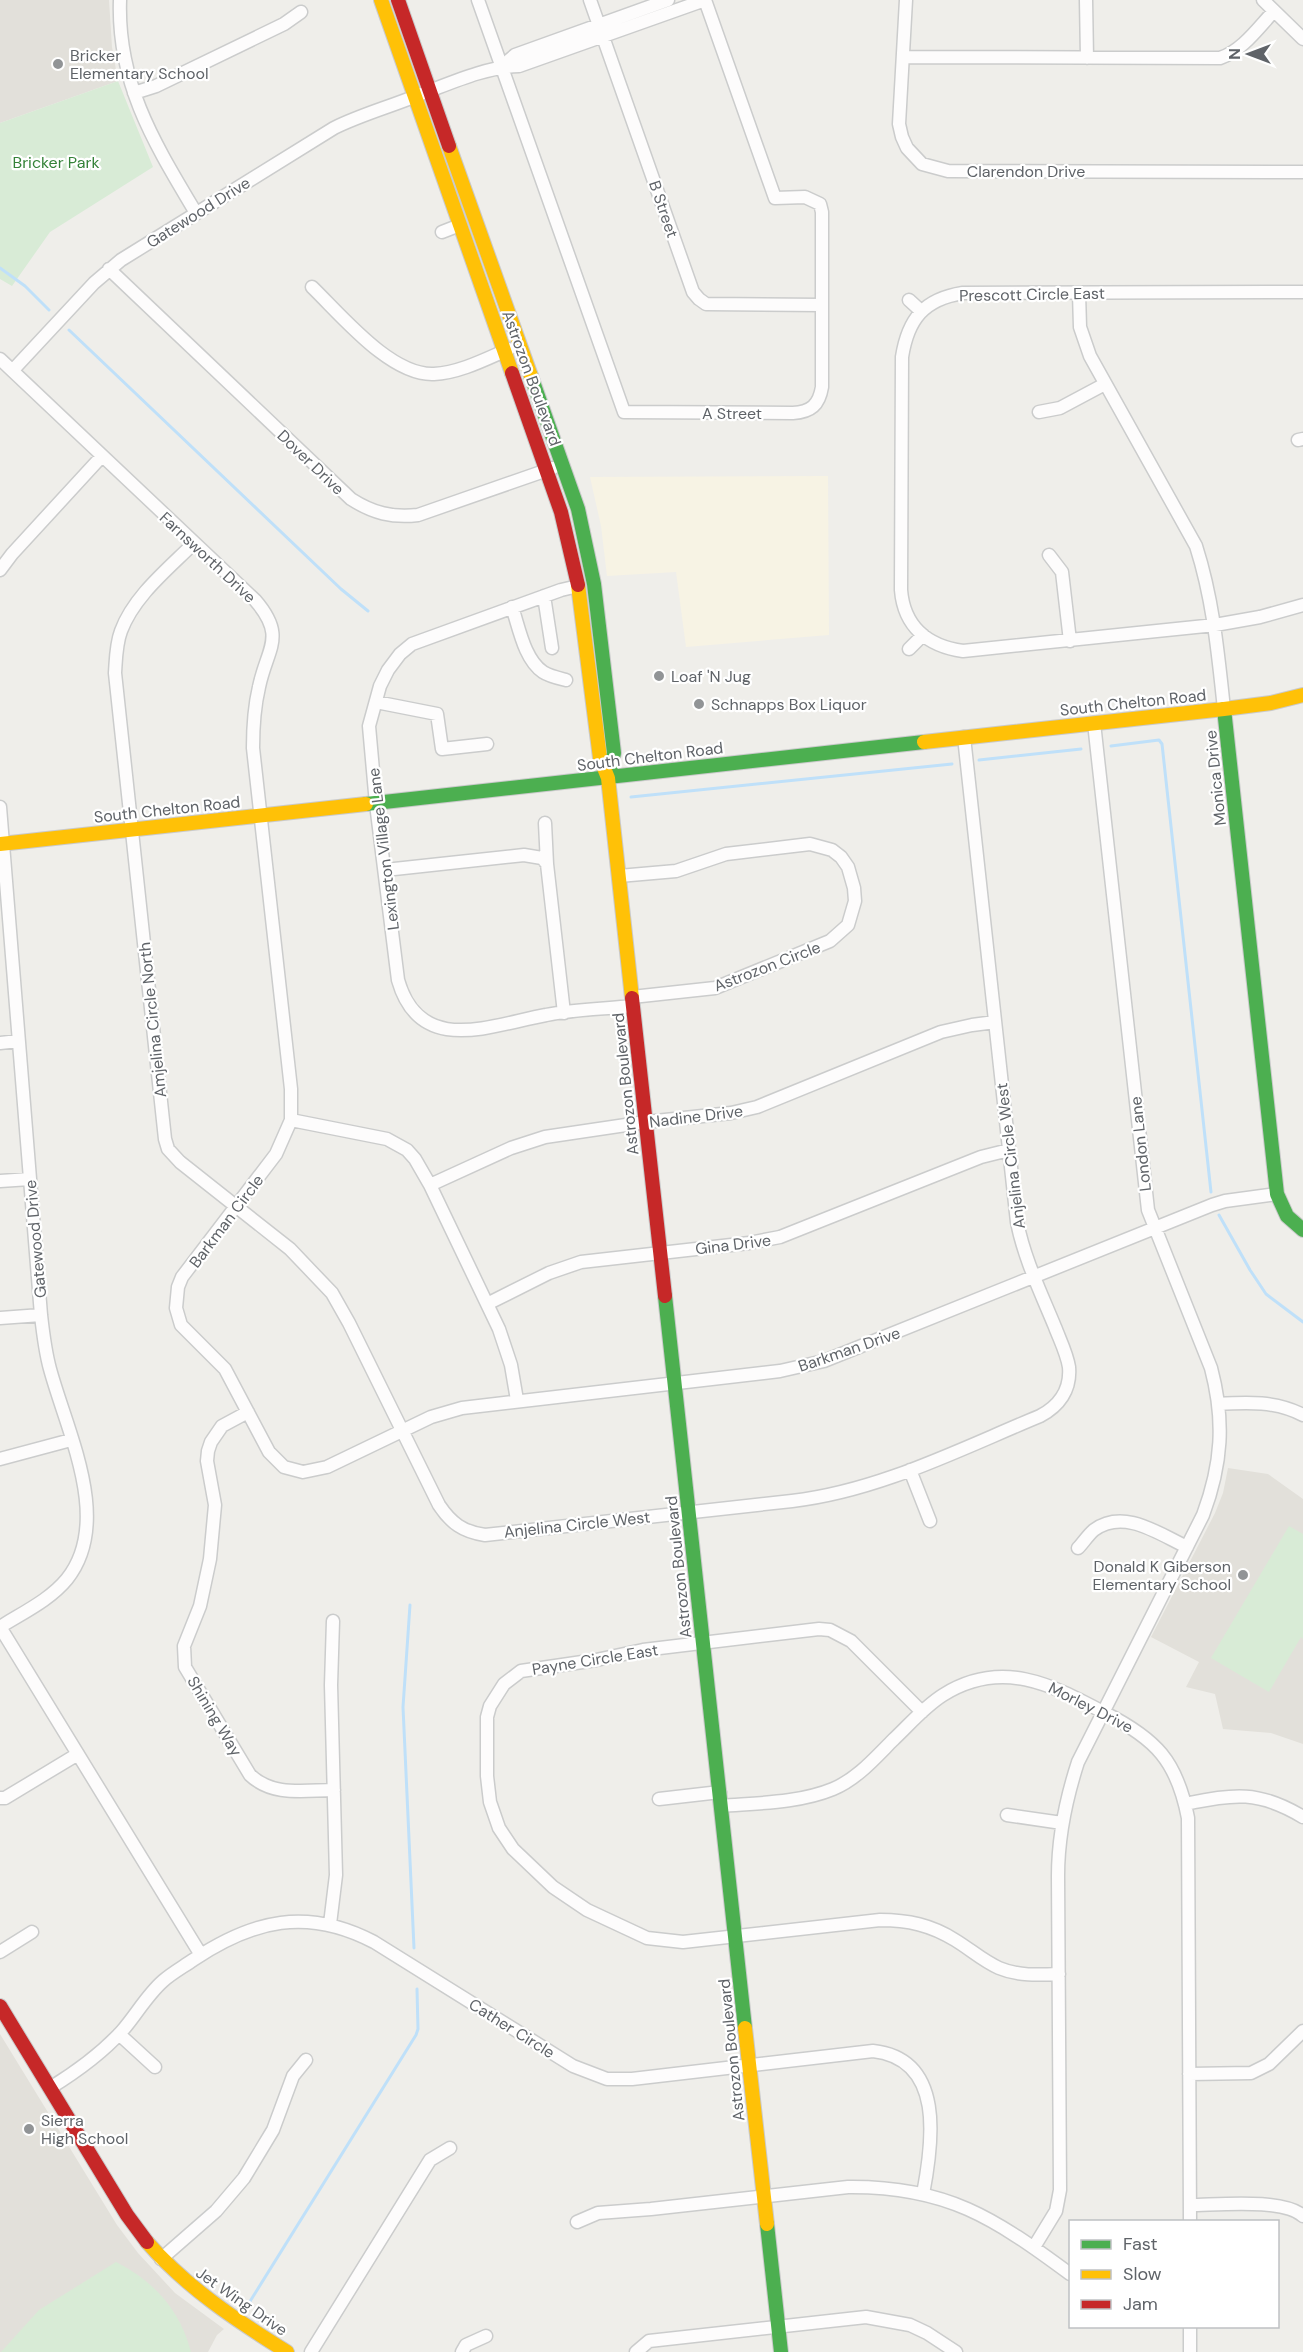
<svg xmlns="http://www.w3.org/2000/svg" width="1303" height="2352" viewBox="0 0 1303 2352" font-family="'DM Sans',sans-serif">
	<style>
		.commercial { fill: #f7f3e4 }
		.education { fill: #e2e0da }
		.green { fill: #d8ebd6 }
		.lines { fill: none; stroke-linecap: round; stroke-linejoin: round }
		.stream { stroke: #bfe0f9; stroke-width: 3 }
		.street-casing { stroke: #cbcccc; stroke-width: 15 }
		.fast-casing { stroke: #cacacb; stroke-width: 16 }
		.slow-casing { stroke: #cacacb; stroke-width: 16 }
		.jam-casing { stroke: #cacacb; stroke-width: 16 }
		.street { stroke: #fdfcfc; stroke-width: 12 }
		.fast { stroke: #4caf50; stroke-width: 14 }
		.slow { stroke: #ffc107; stroke-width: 14 }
		.jam { stroke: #c62828; stroke-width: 14 }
		.poi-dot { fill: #919496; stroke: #fff; stroke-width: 2 }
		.labels { text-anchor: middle; stroke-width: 4.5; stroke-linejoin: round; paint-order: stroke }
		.poi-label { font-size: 16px; fill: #5f6368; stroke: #fff; text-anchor: start }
		.park-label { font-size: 16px; fill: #348238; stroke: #fff }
		.street-label { font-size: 16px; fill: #5f6368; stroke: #fff }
	</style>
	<rect width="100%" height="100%" fill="#efeeea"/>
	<!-- commercial -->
	<path class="commercial" d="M828,476l1,159 -143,12 -10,-75 -69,4 -6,-50 -11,-49z"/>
	<!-- education -->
	<path class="education" d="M0,0h109l3,47 6,34 -118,42z
		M1228,1468l40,6 35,25v245l-32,-11 -48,-4 -8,-35 -29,-7 13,-25 -48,-25 64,-124 8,-20z
		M0,2034l117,191 21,28 37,40 49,36 -7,6 -9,17h-208z"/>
	<!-- green -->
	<path class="green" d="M118,81l35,86 -103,65 -38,54 -12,-7v-156z
		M1289,1526l14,8v105l-2,-2 -32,55 -58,-34z
		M116,2262c39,20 64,48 75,90h-190l38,-42z"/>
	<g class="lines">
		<!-- stream -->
		<path class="stream" d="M0,268l25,18 24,24
			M69,330l272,259 27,22
			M1111,746l48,-6 3,4 49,448
			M979,760l102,-11
			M631,797l321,-33
			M1219,1215l31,55 16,24 37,28
			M410,1605l-7,102 11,241
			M249,2303l167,-268 2,-6 -1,-40"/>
		<defs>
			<path id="street" d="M120,0c-3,84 35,144 76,213
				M478,0l146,412 169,1c18,-1 26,-8 29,-26v-175l-2,-8 -15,-7 -30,1 -70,-198
				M590,0l103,292 6,7 7,5 116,1
				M906,0l-7,124 3,13 5,11 15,16 26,7 355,1
				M1086,0l1,58
				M1263,0l40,39
				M903,57l317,1c22,-7 38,-30 54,-47
				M501,67l14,-12 153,-55
				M134,93l22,-7 128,-62 17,-12
				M442,232l18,-7
				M109,269l242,230c22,14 41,19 67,16l135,-47
				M312,287c30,29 79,89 122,87 25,-1 52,-15 75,-25
				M1303,292l-340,1c-39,6 -55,26 -61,64l-1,233c3,37 27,56 62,61l252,-26 45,-8 43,-12
				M1079,293l1,34 10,29 106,190c17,53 22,107 28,163
				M909,300l12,11
				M0,359l255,241c32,37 12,48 4,87 -5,21 -6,40 -6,61l38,341v31l-15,34 -94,123 -4,10 -2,21 5,17 44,44 44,83 15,15 19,5 24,-5 104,-50 31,-9 318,-37 44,-10 388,-156 13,-4 52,-7
				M13,370l81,-87 27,-23 213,-132c26,-13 55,-21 82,-32 33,-12 68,-29 103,-30l186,-66
				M1039,412l21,-4 45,-24
				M1298,440l5,-1
				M193,544c-25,25 -59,52 -72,87 -5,13 -5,27 -6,42l50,466 3,10 12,13 110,87 42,44 17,30 90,182c12,18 24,27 46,30l307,-34c87,-10 168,-52 248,-85 19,-10 31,-26 29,-49 -2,-13 -9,-27 -14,-40 -14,-34 -31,-69 -38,-105l-53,-485
				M1049,555l13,17 8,69
				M0,570l12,-16 90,-98
				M578,586l-17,4 -149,54 -12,10 -12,16 -8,16 -11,40 7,78 22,176c22,77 93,45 148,35 29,-6 59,-6 87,-9
				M544,596l8,52
				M512,607c7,20 12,52 31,65 6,4 15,6 23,8
				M909,649l14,-14
				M376,702l61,12 5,35 45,-5
				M0,807l41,508c2,18 4,36 9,54 17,63 63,152 17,210 -17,21 -45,34 -67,48l201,328
				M545,823l2,41
				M385,870l139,-15 18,3 5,6 17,149
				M619,876l57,-5 50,-17 84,-10 22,6 9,7 7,10 6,21 1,13 -7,24 -18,16 -115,47 -83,9
				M0,1043l18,-2
				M291,1120l96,19 20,11 8,9 15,26 69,144 12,36 6,35
				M0,1181l30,-2
				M430,1185l81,-37 34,-11 101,-15 85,-9 26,-6 184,-75 31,-7 23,-3
				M487,1304l62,-31 32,-11 168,-19 31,-6 201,-80 28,-7
				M0,1318l41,-3
				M1218,1404c30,-2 58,-3 85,11
				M248,1412l-26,14 -11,16 -3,9 -1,10 8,44 -5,54 -10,47 -16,40 1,21 65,108c23,22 55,15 84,15
				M0,1459l71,-19
				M910,1470l20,51
				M1078,1548c5,-5 10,-13 16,-18 30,-22 65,4 93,17
				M922,1712l-71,-71 -21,-11 -11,-1 -176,21 -47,10 -75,11 -17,13 -14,22 -3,11v59l3,26 9,26 14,21 40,38 34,23 60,28 36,4 197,-22c28,0 51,5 75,20 15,9 28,21 44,28 19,8 39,7 60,6
				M0,1798h5l73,-44
				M659,1799l61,-7
				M1185,1804c50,-10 73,-14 118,13
				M721,1806c37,-3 78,-3 112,-17 24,-10 42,-31 60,-49 16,-15 31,-33 50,-45 59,-37 109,-10 162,18 51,26 72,48 83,105l2,404
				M1007,1815l55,8
				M330,1924l6,-49 -5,-190 2,-64
				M0,1952l32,-20
				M119,2034l36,33
				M1189,2074l62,-1 18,-9 34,-33
				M50,2088c26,-16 52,-35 72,-57 14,-16 25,-36 41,-50 9,-8 20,-14 30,-21 60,-40 114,-53 181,-18l199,124 34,13h25l241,-28c72,8 60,91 50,143
				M1190,2205c27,0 93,-7 113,11
				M577,2222l21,-9 53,-4 197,-22c99,-1 146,31 222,87
				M1034,2247l22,-36 4,-21 -2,-314c0,-40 8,-77 20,-114l125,-247c19,-51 22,-94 8,-147l-63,-158 -54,-487
				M161,2259l55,-48 28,-33 29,-48 20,-54 13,-16
				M311,2352l119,-192 20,-12
				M462,2352l4,-7 20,-9
				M636,2352l13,-11 217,-24 44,8 17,8 29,19
				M1190,2352v-26"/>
			<path id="fast" d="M531,376l47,133 16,75 20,169 -6,25
				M1224,709l53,485 10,22 16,14
				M366,804l558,-62
				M665,1296l80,732
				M767,2224l14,128"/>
			<path id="slow" d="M381,0l131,373
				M449,146l82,230
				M578,585l22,173 8,20 24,220
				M924,742l300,-33 47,-6 32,-8
				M0,844l366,-40
				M745,2028l22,196
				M147,2242c40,46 89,78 140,110"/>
			<path id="jam" d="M398,0l51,146
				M512,373l49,139 17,73
				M632,998l33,298
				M0,2006l127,209 20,27"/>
		</defs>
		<!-- street casing -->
		<use href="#street" class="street-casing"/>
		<!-- fast casing -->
		<use href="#fast" class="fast-casing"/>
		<!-- slow casing -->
		<use href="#slow" class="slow-casing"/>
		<!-- jam casing -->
		<use href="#jam" class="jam-casing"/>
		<!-- street -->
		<use href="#street" class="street"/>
		<!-- fast -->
		<use href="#fast" class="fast"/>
		<!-- slow -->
		<use href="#slow" class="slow"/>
		<!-- jam -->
		<use href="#jam" class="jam"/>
	</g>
	<!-- markers -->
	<g class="poi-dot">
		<circle cx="58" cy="64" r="6"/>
		<circle cx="659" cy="676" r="6"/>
		<circle cx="699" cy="704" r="6"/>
		<circle cx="1243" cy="1575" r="6"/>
		<circle cx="29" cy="2129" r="6"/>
	</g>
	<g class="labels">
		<!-- poi labels -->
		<g class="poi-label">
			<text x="70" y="61">Bricker<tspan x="70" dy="18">Elementary School</tspan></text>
			<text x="671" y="682">Loaf 'N Jug</text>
			<text x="711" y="710">Schnapps Box Liquor</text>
			<text x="1231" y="1572" text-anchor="end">Donald K Giberson<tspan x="1231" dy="18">Elementary School</tspan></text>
			<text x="41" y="2126">Sierra<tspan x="41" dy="18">High School</tspan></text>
		</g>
		<!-- park labels -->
		<g class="park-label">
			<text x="56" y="168">Bricker Park</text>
		</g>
		<!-- street labels -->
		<g class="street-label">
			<text x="1026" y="177">Clarendon Drive</text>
			<text transform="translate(664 209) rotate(71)" y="6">B Street</text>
			<text transform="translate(198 212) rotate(-32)" y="6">Gatewood Drive</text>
			<text transform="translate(1032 294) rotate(-1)" y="6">Prescott Circle East</text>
			<text transform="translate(532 378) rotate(70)" y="6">Astrozon Boulevard</text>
			<text x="732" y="419">A Street</text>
			<text transform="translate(311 462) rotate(44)" y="6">Dover Drive</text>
			<text transform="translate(208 557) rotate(43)" y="6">Farnsworth Drive</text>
			<text transform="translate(1133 702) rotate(-6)" y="6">South Chelton Road</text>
			<text transform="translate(650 756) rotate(-7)" y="6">South Chelton Road</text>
			<text transform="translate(1215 778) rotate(-96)" y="6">Monica Drive</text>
			<text transform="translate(167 809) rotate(-6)" y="6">South Chelton Road</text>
			<text transform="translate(383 849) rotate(-97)" y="6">Lexington Village Lane</text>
			<text transform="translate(767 966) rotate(-21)" y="6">Astrozon Circle</text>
			<text transform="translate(152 1020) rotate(-96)" y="6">Amjelina Circle North</text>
			<text transform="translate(625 1084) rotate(-96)" y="6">Astrozon Boulevard</text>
			<text transform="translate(696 1116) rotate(-7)" y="6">Nadine Drive</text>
			<text transform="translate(1140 1144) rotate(-96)" y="6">London Lane</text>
			<text transform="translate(1010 1156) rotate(-97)" y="6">Anjelina Circle West</text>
			<text transform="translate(226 1221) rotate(-53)" y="6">Barkman Circle</text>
			<text transform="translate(35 1239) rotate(-95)" y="6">Gatewood Drive</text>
			<text transform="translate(733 1244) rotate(-7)" y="6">Gina Drive</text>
			<text transform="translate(849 1349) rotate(-19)" y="6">Barkman Drive</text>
			<text transform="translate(577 1524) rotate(-6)" y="6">Anjelina Circle West</text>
			<text transform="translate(678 1567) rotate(-96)" y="6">Astrozon Boulevard</text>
			<text transform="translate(595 1659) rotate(-9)" y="6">Payne Circle East</text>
			<text transform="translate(1091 1707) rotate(27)" y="6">Morley Drive</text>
			<text transform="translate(215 1716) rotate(59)" y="6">Shining Way</text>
			<text transform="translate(512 2028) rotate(32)" y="6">Cather Circle</text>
			<text transform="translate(731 2050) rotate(-96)" y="6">Astrozon Boulevard</text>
			<text transform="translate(242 2301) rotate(35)" y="6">Jet Wing Drive</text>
		</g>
	</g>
	<!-- legend -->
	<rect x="1069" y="2220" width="210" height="108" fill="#ffffff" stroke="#bfc1c3" stroke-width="1.5"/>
	<rect x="1081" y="2240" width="30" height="9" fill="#4caf50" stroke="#bfc1c3" stroke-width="1.5"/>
	<text x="1123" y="2250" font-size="18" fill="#5f6368">Fast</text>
	<rect x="1081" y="2270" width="30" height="9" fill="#ffc107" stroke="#bfc1c3" stroke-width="1.5"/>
	<text x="1123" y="2280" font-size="18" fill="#5f6368">Slow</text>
	<rect x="1081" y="2300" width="30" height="9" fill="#c62828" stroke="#bfc1c3" stroke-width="1.5"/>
	<text x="1123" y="2310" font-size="18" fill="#5f6368">Jam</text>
	<!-- north arrow -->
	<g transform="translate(1249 54) rotate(270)" stroke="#ffffff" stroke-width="4.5" paint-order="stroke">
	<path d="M0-4.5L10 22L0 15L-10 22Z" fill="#5f6368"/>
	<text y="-9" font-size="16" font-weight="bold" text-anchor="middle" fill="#5f6368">N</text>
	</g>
</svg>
